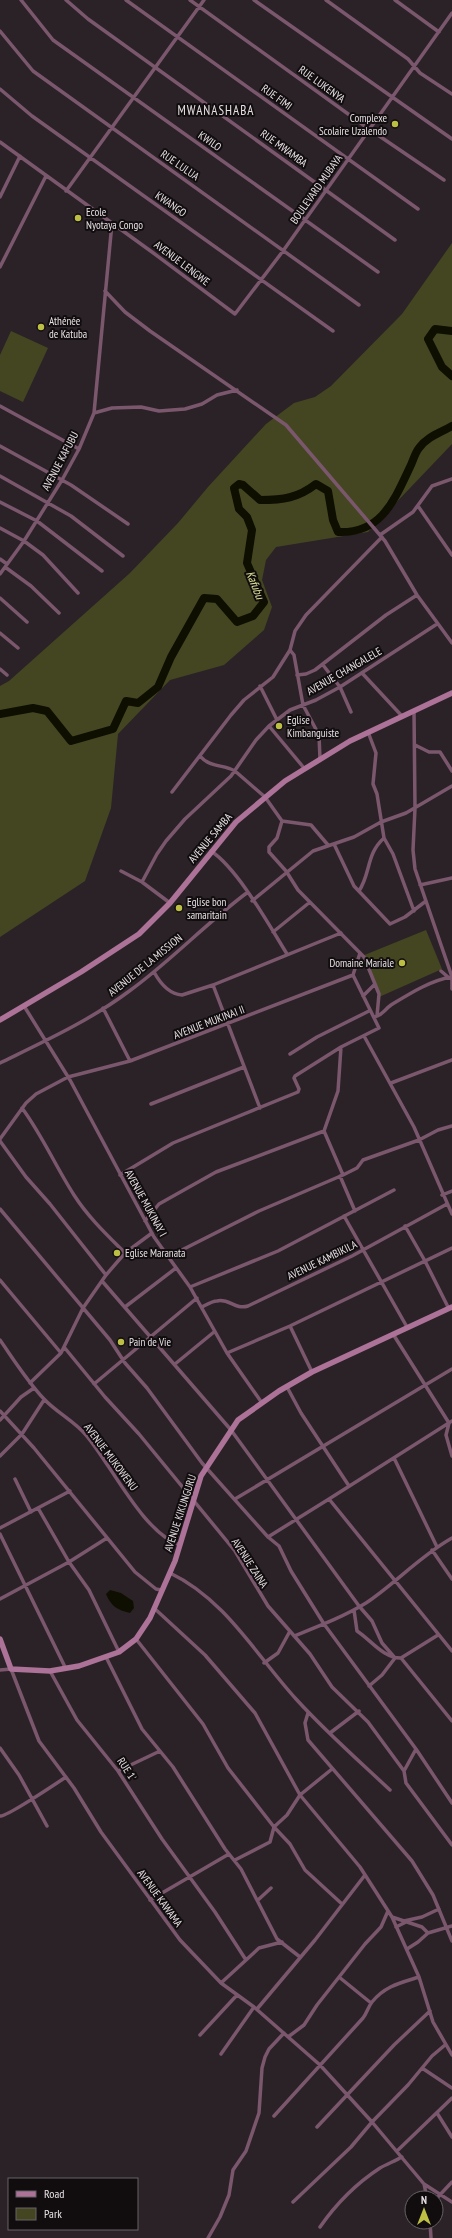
<svg xmlns="http://www.w3.org/2000/svg" width="452" height="2238" viewBox="0 0 452 2238" font-family="'PT Sans Narrow',sans-serif">
	<style>
		.green { fill: #444622 }
		.water { fill: #0e0f00 }
		.lines { fill: none; stroke-linecap: round; stroke-linejoin: round }
		.river { stroke: #0e0f00; stroke-width: 8 }
		.street { stroke: #7b576d; stroke-width: 3.5 }
		.secondary { stroke: #ac7297; stroke-width: 5.5 }
		.poi-dot { fill: #bcbf43; stroke: #110d0f; stroke-width: 1.5 }
		.labels { text-anchor: middle; stroke-width: 4; stroke-linejoin: round; paint-order: stroke }
		.street-label { font-size: 11px; fill: #e7e0e4; stroke: #110d0f }
		.poi-label { font-size: 11px; fill: #e7e0e4; stroke: #110d0f; text-anchor: start }
		.water-label { font-size: 12px; font-style: italic; fill: #dde193; stroke: #110d0f }
		.quarter-label { font-size: 13px; letter-spacing: 1px; fill: #e7e0e4; stroke: #110d0f }
	</style>
	<rect width="100%" height="100%" fill="#2b2227"/>
	<!-- green -->
	<path class="green" d="M452,243v201l-84,88 -92,15 -10,13 -4,20 10,27 -8,23 -40,35 -54,15 -52,54 -7,74 -26,73 -85,56v-251l9,-5 121,-108 48,-50 30,-36 58,-63 28,-21 21,-6 16,-11 71,-72z
		M11,331l37,17 -25,54 -23,-11v-36z
		M426,930l16,39 -63,28 -17,-41z"/>
	<!-- water -->
	<path class="water" d="M110,1590l11,3 12,8 1,7 -4,5c-13,-3 -19,-7 -24,-19z"/>
	<g class="lines">
		<!-- river -->
		<path class="river" d="M452,331l-17,-2 -7,10 14,28 10,9
			M0,714l33,-6 14,3 24,30 42,-12 13,-28 12,2 20,-16 13,-30 33,-59 13,1 20,23 16,-6 11,-14 -17,-39 5,-33 -5,-13 -8,-8 -5,-21 5,-4 4,1 17,15c23,0 38,-2 56,-16l12,7 5,29 5,12c43,2 56,-31 72,-65 3,-6 5,-14 9,-19 9,-12 21,-15 33,-22"/>
		<!-- street -->
		<path class="street" d="M21,0l32,40 325,232
			M66,0l22,19 307,221
			M126,0l292,209
			M190,0l179,129 75,51
			M254,0l198,139
			M326,0l82,59 12,14 32,21
			M395,0l44,32
			M0,31l33,40 326,234
			M0,89l32,27 301,215
			M0,142l152,110 83,62 48,-63 169,-238
			M66,191l138,-191
			M0,197l20,-41
			M0,267l46,-91
			M105,291l20,21 25,19 136,94 99,116 32,54 35,48
			M0,406l79,43
			M94,413l18,-5 29,-1 18,4 26,-2 17,-5 15,-9 20,-5
			M0,446l71,39 57,39
			M0,476l71,40 52,40
			M0,502l37,19 65,50
			M418,506l34,49
			M0,528l24,13 19,14 35,38
			M380,535l33,-23 19,-26 20,-7
			M0,559l7,5
			M5,567l26,19 28,27
			M0,574l24,-33 38,-61 17,-31 15,-36 18,-190
			M0,598l27,24
			M0,633l18,15
			M290,650l4,5 9,50 16,30 1,24
			M323,665l17,22 11,25
			M0,669l7,6
			M362,673l39,42
			M297,675l9,-1 9,-4 71,-55 31,-20
			M260,686l17,34
			M414,711l1,97 -2,42 2,19 37,108
			M269,726l35,42
			M368,732l8,21 -3,31 4,10 7,44 9,16 21,57
			M415,745l14,7h11l12,19
			M200,756c10,12 23,8 35,15l30,26 17,24 -5,17 -8,9v5l17,19 12,19 66,67 11,27 -12,12
			M172,792l59,-77 13,-15 29,-23 17,-27 5,-19 11,-16 76,-78
			M282,821l29,4 17,20
			M334,844l20,42 36,38 15,-7 21,-16
			M211,851c27,18 58,74 76,103
			M121,871l21,11 28,21
			M142,882l15,-28 9,-13 19,-22 46,-43 25,-36 13,-14 21,-16 26,-10 24,-13 97,-63
			M420,885l32,-7
			M359,891c12,-18 7,-37 25,-53
			M252,901l61,-50 41,-14 27,-15 25,-9 46,-27
			M273,932l37,-30
			M441,971l7,6
			M154,972c6,11 15,22 28,23l31,-10 128,-52
			M375,984l4,10 -2,22
			M213,985l47,123
			M24,1006l46,74 84,157 36,50 37,66 35,50
			M103,1008l27,53
			M374,1017c9,-2 10,-7 17,-12 18,-11 40,-25 61,-28v12
			M364,1036l50,91 38,87
			M290,1054l27,-17 52,-26
			M0,1063c43,-21 89,-42 128,-71 42,-30 78,-69 120,-100
			M391,1083l61,-23
			M151,1104l93,-37
			M22,1108c20,27 34,59 52,87 14,22 33,40 51,58
			M0,1139l26,-36 10,-9 32,-17 62,-16 223,-86
			M0,1141l26,36 24,27 56,71
			M120,1175l53,-32 125,-51 1,-3 -5,-11 1,-2 46,-29 38,-19 -26,-53 7,-22
			M343,1175l14,-7 6,-8 56,-20 19,-10 14,-4
			M340,1176l15,35
			M442,1195l10,-4
			M0,1209l110,131 15,23 22,25 55,75 66,74 11,9 12,25 33,53 92,125 36,54
			M344,1216l63,111
			M145,1221l14,-17 57,-32 108,-41
			M405,1226l20,35 24,48
			M168,1257l91,-46 84,-36 -19,-44 14,-40 3,-44
			M0,1280l61,73
			M102,1281l129,149 128,176 13,15 10,22 13,15
			M190,1287l88,-36 116,-61
			M125,1307l51,-39
			M202,1307c4,-2 10,-6 15,-6 12,-3 18,9 31,5l104,-50 95,-52
			M290,1326l22,46
			M393,1334l56,89 -3,12 6,21
			M0,1340c14,20 27,41 44,59 12,13 30,22 42,36 25,29 57,98 94,110
			M64,1347l41,50 34,37 96,117 33,55 42,48 22,33 36,35 36,49
			M227,1353l63,-27 162,-78
			M175,1364l39,-32
			M30,1383l31,-30 22,-45 23,-33 19,-22 27,-20
			M94,1384l103,-86
			M287,1387l14,26 48,73
			M0,1411l34,37 101,124 21,17 5,1
			M0,1420l21,-23 13,-9
			M0,1456l22,-22 22,-34
			M394,1458l43,89
			M15,1479l16,33
			M235,1499l217,-130
			M329,1499l123,-78
			M38,1508l31,54 20,28 30,62
			M0,1528l70,-37
			M0,1534l66,135
			M268,1537l61,-38 123,152
			M432,1550l20,29
			M170,1573c55,26 86,82 126,126 29,32 62,61 94,91
			M0,1599l69,-37 38,-24
			M154,1608l51,47 50,58 45,82 60,72 32,50 27,60 14,45 19,33
			M354,1610l3,21c14,9 26,27 44,27l51,63
			M294,1636c25,-10 49,-19 72,-33 30,-20 54,-47 86,-65
			M136,1639l67,85 25,44 46,59 -4,15 -35,18
			M106,1657l36,72 31,38 52,82 16,20 36,70 23,18
			M401,1658l37,-23
			M264,1663l14,-10 12,-22
			M0,1670l11,-1 28,72 35,47 27,44 79,108 41,43 33,24 66,58 52,57 52,62 28,18
			M50,1671l27,49 41,51 44,68 53,73 31,48
			M369,1686l13,-11 13,-17
			M308,1713l-3,10 3,17 104,121 21,34 19,46
			M330,1733l29,-22
			M0,1748l19,27 28,51
			M416,1749l-12,22 2,12 46,62
			M332,1769l-32,26 -13,20 -13,12 16,17 15,26 37,34
			M118,1771l42,-20
			M0,1816c6,1 57,-33 66,-39
			M150,1900l79,-46
			M258,1900l13,-12
			M392,1917l30,10 6,6
			M404,1921l18,-4 17,-8
			M396,1927l10,-5
			M407,1949l11,-7 10,-9 24,-7
			M339,1977l32,26
			M221,1983l38,-35 23,-6
			M257,2009l58,-69 50,-65
			M200,2035l37,-40
			M288,2037l16,-12 13,-20 48,-61 16,-17 7,-16
			M221,2054l33,-47
			M422,2068l30,20
			M437,2113l15,24
			M274,2116l89,-98c4,-5 5,-11 9,-16 13,-16 28,-19 47,-25
			M317,2127l77,-82 36,-34
			M397,2151l55,-53
			M424,2184l3,14
			M436,2199l16,-17
			M293,2202l58,-55 21,-25 36,-37 24,-29 13,-11
			M430,2222l1,16
			M320,2227c16,-23 37,-44 60,-59 7,-4 15,-7 22,-11
			M208,2238l12,-21 9,-22 4,-25 13,-19 13,-38 3,-45 3,-11 4,-8 15,-16"/>
		<!-- secondary -->
		<path class="secondary" d="M0,1020l81,-48 58,-38 31,-31 66,-81 49,-41 65,-40 102,-48
			M0,1639l11,30 39,2 29,-5 40,-14 17,-13 14,-21 25,-57 26,-85 37,-56 41,-29 33,-19 140,-65"/>
	</g>
	<!-- markers -->
	<g class="poi-dot">
		<circle cx="395" cy="124" r="4"/>
		<circle cx="78" cy="218" r="4"/>
		<circle cx="41" cy="327" r="4"/>
		<circle cx="279" cy="726" r="4"/>
		<circle cx="179" cy="908" r="4"/>
		<circle cx="402" cy="963" r="4"/>
		<circle cx="117" cy="1253" r="4"/>
		<circle cx="121" cy="1342" r="4"/>
	</g>
	<g class="labels">
		<!-- street labels -->
		<g class="street-label">
			<text transform="translate(322 84) rotate(36)" y="4">RUE LUKENYA</text>
			<text transform="translate(277 97) rotate(36)" y="4">RUE FIMI</text>
			<text transform="translate(210 141) rotate(35)" y="4">KWILO</text>
			<text transform="translate(284 148) rotate(36)" y="4">RUE MWAMBA</text>
			<text transform="translate(180 165) rotate(35)" y="4">RUE LULUA</text>
			<text transform="translate(316 189) rotate(-55)" y="4">BOULEVARD MUBAYA</text>
			<text transform="translate(171 204) rotate(35)" y="4">KWANGO</text>
			<text transform="translate(182 263) rotate(37)" y="4">AVENUE LENGWE</text>
			<text transform="translate(60 461) rotate(-62)" y="4">AVENUE KAFUBU</text>
			<text transform="translate(344 671) rotate(-30)" y="4">AVENUE CHANGALELE</text>
			<text transform="translate(210 838) rotate(-50)" y="4">AVENUE SAMBA</text>
			<text transform="translate(145 965) rotate(-39)" y="4">AVENUE DE LA MISSION</text>
			<text transform="translate(209 1022) rotate(-21)" y="4">AVENUE MUKINAI II</text>
			<text transform="translate(146 1203) rotate(61)" y="4">AVENUE MUKINAY I</text>
			<text transform="translate(322 1260) rotate(-26)" y="4">AVENUE KAMBIKILA</text>
			<text transform="translate(111 1457) rotate(53)" y="4">AVENUE MUKOWENU</text>
			<text transform="translate(180 1513) rotate(-72)" y="4">AVENUE KIKUNGURU</text>
			<text transform="translate(250 1563) rotate(57)" y="4">AVENUE ZAINA</text>
			<text transform="translate(127 1769) rotate(57)" y="4">RUE 1'</text>
			<text transform="translate(160 1898) rotate(54)" y="4">AVENUE KAWAMA</text>
		</g>
		<!-- poi labels -->
		<g class="poi-label">
			<text x="387" y="122" text-anchor="end">Complexe<tspan x="387" dy="13">Scolaire Uzalendo</tspan></text>
			<text x="86" y="216">Ecole<tspan x="86" dy="13">Nyotaya Congo</tspan></text>
			<text x="49" y="325">Athénée<tspan x="49" dy="13">de Katuba</tspan></text>
			<text x="287" y="724">Eglise<tspan x="287" dy="13">Kimbanguiste</tspan></text>
			<text x="187" y="906">Eglise bon<tspan x="187" dy="13">samaritain</tspan></text>
			<text x="394" y="967" text-anchor="end">Domaine Mariale</text>
			<text x="125" y="1257">Eglise Maranata</text>
			<text x="129" y="1346">Pain de Vie</text>
		</g>
		<!-- water labels -->
		<g class="water-label">
			<text transform="translate(255 585) rotate(68)" y="4">Kafubu</text>
		</g>
		<!-- quarter labels -->
		<g class="quarter-label">
			<text x="216" y="115">MWANASHABA</text>
		</g>
	</g>
	<!-- legend -->
	<rect x="8" y="2178" width="130" height="52" fill="#110d0f" stroke="#676164"/>
	<rect x="16" y="2191" width="20" height="6" fill="#ac7297" stroke="#676164"/>
	<text x="44" y="2198" font-size="12" fill="#e7e0e4">Road</text>
	<rect x="16" y="2208" width="20" height="12" fill="#444622" stroke="#676164"/>
	<text x="44" y="2218" font-size="12" fill="#e7e0e4">Park</text>
	<!-- north arrow -->
	<g transform="translate(424 2210)"><circle r="19" fill="#110d0f" stroke="#676164"/>
	<path d="M0-3L7 15L0 10L-7 15Z" fill="#bcbf43"/>
	<text y="-6" font-size="11" font-weight="bold" text-anchor="middle" fill="#e7e0e4">N</text>
	</g>
</svg>
